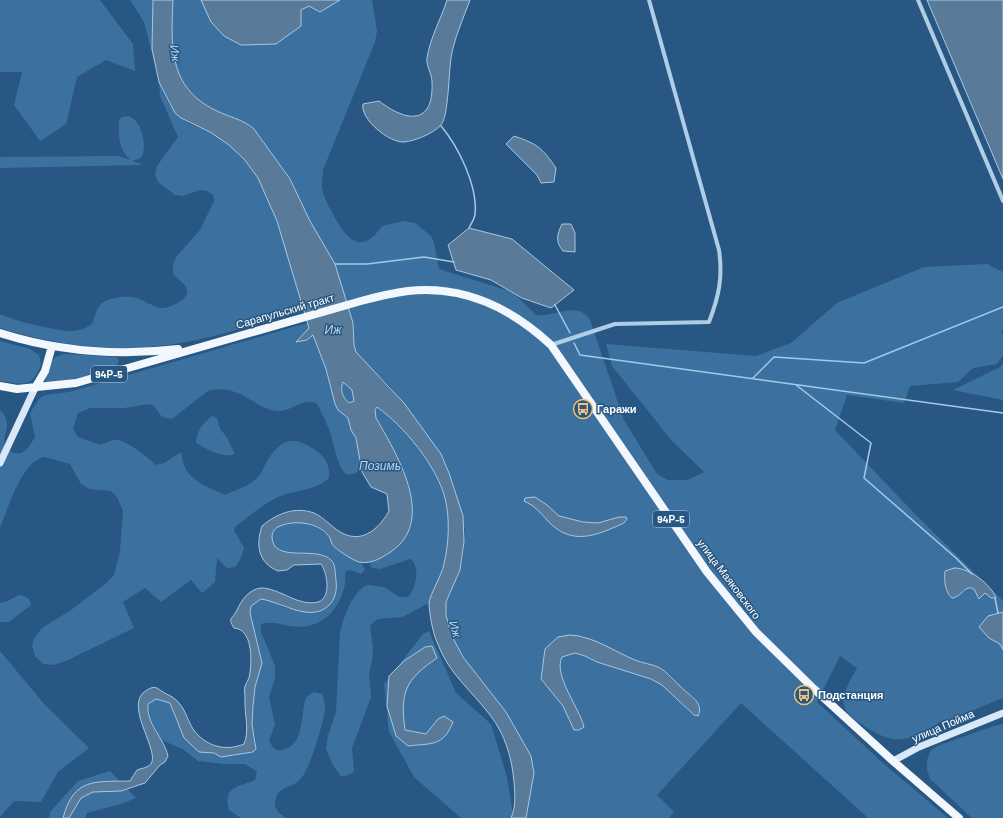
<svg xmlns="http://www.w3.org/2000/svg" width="1003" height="818" viewBox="0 0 1003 818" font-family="Barlow,sans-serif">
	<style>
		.green { fill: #3c719f; fill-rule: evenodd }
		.water { fill: #597b99; stroke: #a4c9e7; fill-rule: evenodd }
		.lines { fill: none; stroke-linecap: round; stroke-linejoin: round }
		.stream { stroke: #a4c9e7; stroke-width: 1.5 }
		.street { stroke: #b0cde6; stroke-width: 4 }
		.secondary { stroke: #d9e8f6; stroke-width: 7 }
		.primary { stroke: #f1f7fd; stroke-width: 8 }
		.labels { text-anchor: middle; stroke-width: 3; stroke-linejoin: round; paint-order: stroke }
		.shield { fill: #275782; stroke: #becdda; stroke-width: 1 }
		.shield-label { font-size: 10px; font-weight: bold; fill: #fff }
		.street-label { font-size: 11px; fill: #fff; stroke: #275782 }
		.poi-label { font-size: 11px; font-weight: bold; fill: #fff; stroke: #275782; text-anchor: start }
		.water-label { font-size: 12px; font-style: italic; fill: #bbd7ee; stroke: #275782 }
	</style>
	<rect width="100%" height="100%" fill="#275782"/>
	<!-- green -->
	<path class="green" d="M0,0h100l33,44 2,27 -29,-11 -29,17 -11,47 -26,17 -26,-36 8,-33h-22z
		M130,0h23l-1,49 3,15 -11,-42z
		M173,0h199l5,31 -2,11 -52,128c0,6 -1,11 -1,16 1,12 8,22 13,32 13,23 27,37 47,8l21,-5 12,2 16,13 3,6 5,27 70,22 8,5 19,19c19,2 42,-15 54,5l34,100 33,54 11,6h20l16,-8 -32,-31 -60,-75 -6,-22 150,12 35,-13 46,-40 87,-36 63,-3 16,8v58l-2,1 2,3v21l-6,9 -24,4 -15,14 -48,4 -6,17 -57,-8 -12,35 81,85 87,86v97l-61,25 -2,-1c-33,22 -48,24 -80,1 -6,-4 -15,-10 -16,-18 -3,-12 8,-27 13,-37l-17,-12 -23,46 67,62 64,54h-80l-127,-115 -84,92 17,17 -5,6h-143l3,-15 2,-47 -25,-44 -43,-55 -10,-18 -7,-23v-14l14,-32 3,-14 2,-27 -50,-109 -25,-34 -27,-25 -7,-9 -2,-7 -1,-22 -63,-144 -36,-50c-12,-10 -26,-12 -39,-19 -47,-23 -44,-65 -42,-110zM535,497l24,19 24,6 15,1 21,-6h7l1,2 -59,15 -20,-13 -13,-15zM582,636l55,25 22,6 10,7 17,19 7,3 6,11 1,6 -7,2 -31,-30 -11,-6 -54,-17 -11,-6 -11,-3 -13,4c-8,18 10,43 18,59l-11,6c-2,-13 -14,-33 -26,-39l-2,-10 3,-12z
		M159,82c6,12 11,28 22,36 8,7 18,9 27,13 13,6 26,17 36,28 34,39 46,102 59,152 -48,13 -95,30 -144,35 -53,6 -109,-2 -159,-18v-14c15,7 53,16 69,17 9,0 16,-2 23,-7 3,-7 4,-15 9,-20 6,-6 24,-9 32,-7 10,2 19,10 29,11 8,0 27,-8 25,-18 -1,-6 -10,-11 -14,-16v-10l4,-8 23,-26 14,-29 -1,-6 -6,-4 -7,-1 -17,6 -8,-1 -17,-13 -3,-8 2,-8 21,-29 -18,-41z
		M128,116c14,4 20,30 13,42l-9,3 12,4 -144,3v-11l118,-1 13,4c-12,-8 -13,-25 -12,-40l3,-3z
		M307,323l2,5 -12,14 10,-2 6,-6c5,12 9,24 13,35 5,18 6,39 22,49 3,17 21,38 9,55l-10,2c-11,-9 -13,-35 -19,-48 -3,-8 -7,-15 -11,-23 -13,-8 -25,7 -38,7 -26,-1 -36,-28 -71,-20l-36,28 -10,-2 -8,-11 -4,-2 -26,4h-34l-12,5 -5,16 5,8 23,8c4,-2 8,-4 12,-5 10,-3 36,18 43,25l8,-2 17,-11c3,28 21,32 44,43 11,-5 25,-9 33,-18 4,-4 6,-11 9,-16 14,-22 26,-26 48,-11 11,7 15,16 14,28 -14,13 -33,12 -49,18 -16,7 -30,20 -44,30l-2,4 10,18 -3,10 -6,9 -8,1 -10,-10 -2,24 -13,11 -11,-13 -30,22 -16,-14 -22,14 11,26 -68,33 -13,4 -10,-1 -8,-8 -3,-10 2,-8 8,-10 29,-18 33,-25 10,-10 6,-24 3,-40 -6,-14 -6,-6 -22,-2 -8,-5 -11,-20c-4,-1 -24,-7 -26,-7 -23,5 -36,52 -44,71v-118c15,15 1,23 5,36 14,15 22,5 30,-9l-5,-24 9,-14 6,-4 24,-3 32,-9z
		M0,341l30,8 9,6 2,9c-7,25 -21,20 -41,17z
		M66,354l49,3 3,1 1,4c-8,14 -58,19 -73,20 -3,-13 7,-28 20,-28z
		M1003,363v37l-50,-10 47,-23z
		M343,382l9,8 2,11 -5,2c-7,-6 -9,-13 -6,-21z
		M377,407c30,21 55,54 67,89 7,19 5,50 0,70 -3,12 -9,25 -15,37l-27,14 -24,2 -8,6 3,23 -1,13 -3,13 2,23 -19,51 2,24 -10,5 -4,-2 -7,-10 -7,-16 2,-13 8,-24 4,-80c4,-15 12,-40 27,-47l17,2 15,10h9c8,-8 13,-32 2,-38l-30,10 -8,-1 -2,-3 1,-3 24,-13 16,-52 -11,-34 -24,-45 -1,-8z
		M212,416l5,2 3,11 6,7 9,18c-12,5 -28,-5 -39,-11 0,-12 7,-20 16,-27z
		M299,522c13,3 29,8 33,22l30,20 3,6 -4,4 -11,-4 -4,1c-2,5 0,8 -1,13 -6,29 -26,47 -56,42 -9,-2 -19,-5 -28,-2v8l14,34v12l-6,19 6,27 -6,17c3,6 7,11 14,9 21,-5 18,-34 22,-50 2,-4 5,-6 9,-8l8,2c2,5 3,10 3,15 -1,12 -15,59 -23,68 -10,14 -27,6 -27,29l3,6 8,6h-45l-12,-8c-7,-24 11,-23 26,-30l2,-8 -12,-8h-21l-26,-3 -14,-11 -20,-9 -5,-4 -9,-19 -2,-14 8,-5 14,4 7,20 22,29 15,1 7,4 32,-5 3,-11 -4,-17 3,-37 7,-24 -12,-50 1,-7 10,-7 10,2 14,7 24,4 27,-20c0,-8 2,-27 -5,-33 -16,-13 -58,4 -59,-22 0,-4 2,-7 6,-10 7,-3 14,-4 21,-5z
		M20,595c6,1 10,3 11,10l-22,17h-9v-19c7,0 13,-6 20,-8z
		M429,631l27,62 35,31 16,53 6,37 -2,4h-50l-47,-41 -25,-45 -5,-48 39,-50z
		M0,651l45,54 44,43 -31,24 -17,30 -27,-1 -14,16z
		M1003,724v94h-31l-42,-39 -3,-9v-10l4,-10 9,-5 54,-19z
		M110,771l26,27 -12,5 -37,10 -2,5h-36l1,-6 28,-31z"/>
	<!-- water -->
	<path class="water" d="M153,0h20c-2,45 -5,87 42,110 13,7 28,9 39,19l36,50 20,42 25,43 18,59 1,22 2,7 48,51 37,51 8,19 14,43 1,26 -4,28 -14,32v14l7,22 10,19 43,55 25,44 3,17 -8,45h-15c5,-11 4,-24 3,-36 -2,-24 -9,-48 -24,-67 -19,-25 -42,-42 -53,-73 -4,-8 -8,-30 -8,-39 1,-9 13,-28 15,-39 5,-21 6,-46 1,-66 -9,-33 -41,-72 -68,-91l-2,3 1,8c20,35 61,101 16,133 -9,6 -21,14 -33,11 -5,-1 -24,-13 -27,-18 -1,-2 -1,-4 -2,-6 -10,-16 -37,-19 -52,-11 -4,2 -6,6 -6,10 1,27 44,8 59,23 5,4 4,14 5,20 1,9 0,16 -5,23 -18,22 -49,-1 -70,-4l-10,7 -1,7 12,50 -7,24 -2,19 -1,18 4,25 -3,3 -32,5 -7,-4 -15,-1 -15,-14 -14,-35 -14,-4 -8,5c-2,20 16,34 20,52l-3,6 -5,3 -15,18 -24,8 -28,1 -12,6 -12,20h-6c11,-41 32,-36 67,-37l7,-11c5,-2 12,-2 15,-8 5,-16 -29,-59 -5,-72 8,-5 10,-2 16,2 5,3 9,4 13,8 9,8 11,19 17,29 12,17 32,23 51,15 6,-14 0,-31 1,-46 0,-3 -1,-9 0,-12 2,-5 5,-8 5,-14 2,-14 2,-43 -16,-44 -7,-11 -1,-9 3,-18 4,-9 12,-21 24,-22 19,0 37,19 57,14 14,-4 9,-30 3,-38l-27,1 -7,5 -9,1c-21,-9 -22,-27 -16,-45 14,-12 33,-20 52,-13 11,5 19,16 30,21 20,9 36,-7 45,-23l-2,-17 -16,-7 -9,-15 -6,-34 -5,-8 -3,-12 -10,-8 -3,-6 -9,-35 -13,-34 -6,5 -11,2 13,-14 -32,-107 -19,-43 -14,-19 -15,-14 -19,-13 -29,-14 -6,-5 -16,-31 -7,-33zM343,382l9,8 2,11 -5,2c-7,-6 -9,-13 -6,-21z
		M201,0h139l-20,12 -11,-6 -8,4v16l-25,18 -35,1 -17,-9 -13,-14z
		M447,0h23c-7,19 -16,39 -19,58 -2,15 -2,30 -4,45 -1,7 -2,18 -7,23 -8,8 -25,15 -36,16 -15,1 -44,-23 -41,-38l16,-3c27,21 55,25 53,-19 0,-8 -6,-16 -5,-24 3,-20 14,-39 20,-58z
		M927,0h76v179z
		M514,136c24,8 28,12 42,32l-2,14 -13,1 -4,-8 -31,-31z
		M562,224h9l4,9v19l-12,-1c-8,-10 -6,-16 -1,-27z
		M469,228l43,11 62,51 -23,18 -29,-10 -31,-18 -35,-10 -8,-25z
		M535,497l12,8 12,11 24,6 15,1 21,-6h7l1,2 -3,4c-27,12 -52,24 -76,-2 -8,-9 -13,-15 -24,-20l1,-3z
		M954,568c15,0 37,16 42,30h-5l-6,-5 -6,6 -5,-10c-9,-5 -12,8 -22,9 -7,-6 -8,-17 -7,-27z
		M1003,612v38l-3,-6 -11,-6 -10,-11 9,-11z
		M570,635c23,1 43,16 65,25 7,3 16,4 23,7 10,5 15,13 23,20 7,8 24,15 17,29l-4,-1 -32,-30 -11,-6 -54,-17 -12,-6 -10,-3 -13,4c-9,18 17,50 22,70l-5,3h-5l-11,-24 -22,-27 4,-30 13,-12z
		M432,646l5,12c-32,22 -37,34 -32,72l21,4 12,-15 6,-3 9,6c-10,25 -21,21 -45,24l-12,-10 -9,-30 2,-30 15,-15 21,-14z"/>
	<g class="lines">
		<!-- stream -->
		<path class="stream" d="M441,126c17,20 37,60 34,88 0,4 -4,10 -6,14
			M335,264h32l57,-7 30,5
			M555,305l15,28
			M574,343l6,12 423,58
			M753,378l21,-21 90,6 139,-56
			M796,385l75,58 -7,35 92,80 16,16
			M995,598l3,15"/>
		<!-- street -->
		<path class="street" d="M918,0l85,201
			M551,345l64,-21 94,-2c10,-26 14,-45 10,-72l-70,-250"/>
		<!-- secondary -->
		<path class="secondary" d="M0,463l35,-75
			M893,761l26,-14 84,-34"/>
		<!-- primary -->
		<path class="primary" d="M0,333c57,18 119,23 178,16
			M0,386l17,3 59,-6 285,-82c15,-4 31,-8 47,-10 57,-6 103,17 143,54l156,227 49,60 57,56 80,73 66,57
			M35,388l10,-17 7,-25"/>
	</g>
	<!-- icons -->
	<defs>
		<symbol id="bus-ring" viewBox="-11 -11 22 22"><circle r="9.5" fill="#275782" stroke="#efc175" stroke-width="1.5"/><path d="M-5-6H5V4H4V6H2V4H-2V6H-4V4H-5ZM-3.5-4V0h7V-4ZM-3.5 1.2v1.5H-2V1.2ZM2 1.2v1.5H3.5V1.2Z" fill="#efc175"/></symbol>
	</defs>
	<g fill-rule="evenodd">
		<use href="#bus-ring" x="572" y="398" width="22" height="22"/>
		<use href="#bus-ring" x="793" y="684" width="22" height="22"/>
	</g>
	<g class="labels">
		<!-- shield labels -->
		<g class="shield">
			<rect x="91" y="366" width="36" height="16" rx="3"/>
			<rect x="653" y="511" width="36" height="16" rx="3"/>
		</g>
		<g class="shield-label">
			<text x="109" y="378">94Р-5</text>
			<text x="671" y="523">94Р-5</text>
		</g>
		<!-- street labels -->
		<g class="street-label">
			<text transform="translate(285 311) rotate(-16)" y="4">Сарапульский тракт</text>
			<text transform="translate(729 579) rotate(53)" y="4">улица Маяковского</text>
			<text transform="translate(943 726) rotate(-23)" y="4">улица Пойма</text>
		</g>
		<!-- poi labels -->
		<g class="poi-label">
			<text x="597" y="413">Гаражи</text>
			<text x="818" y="699">Подстанция</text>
		</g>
		<!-- water labels -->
		<g class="water-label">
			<text transform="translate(175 53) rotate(83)" y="4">Иж</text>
			<text x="333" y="334">Иж</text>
			<text x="380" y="470">Позимь</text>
			<text transform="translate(455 629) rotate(75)" y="4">Иж</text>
		</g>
	</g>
</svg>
